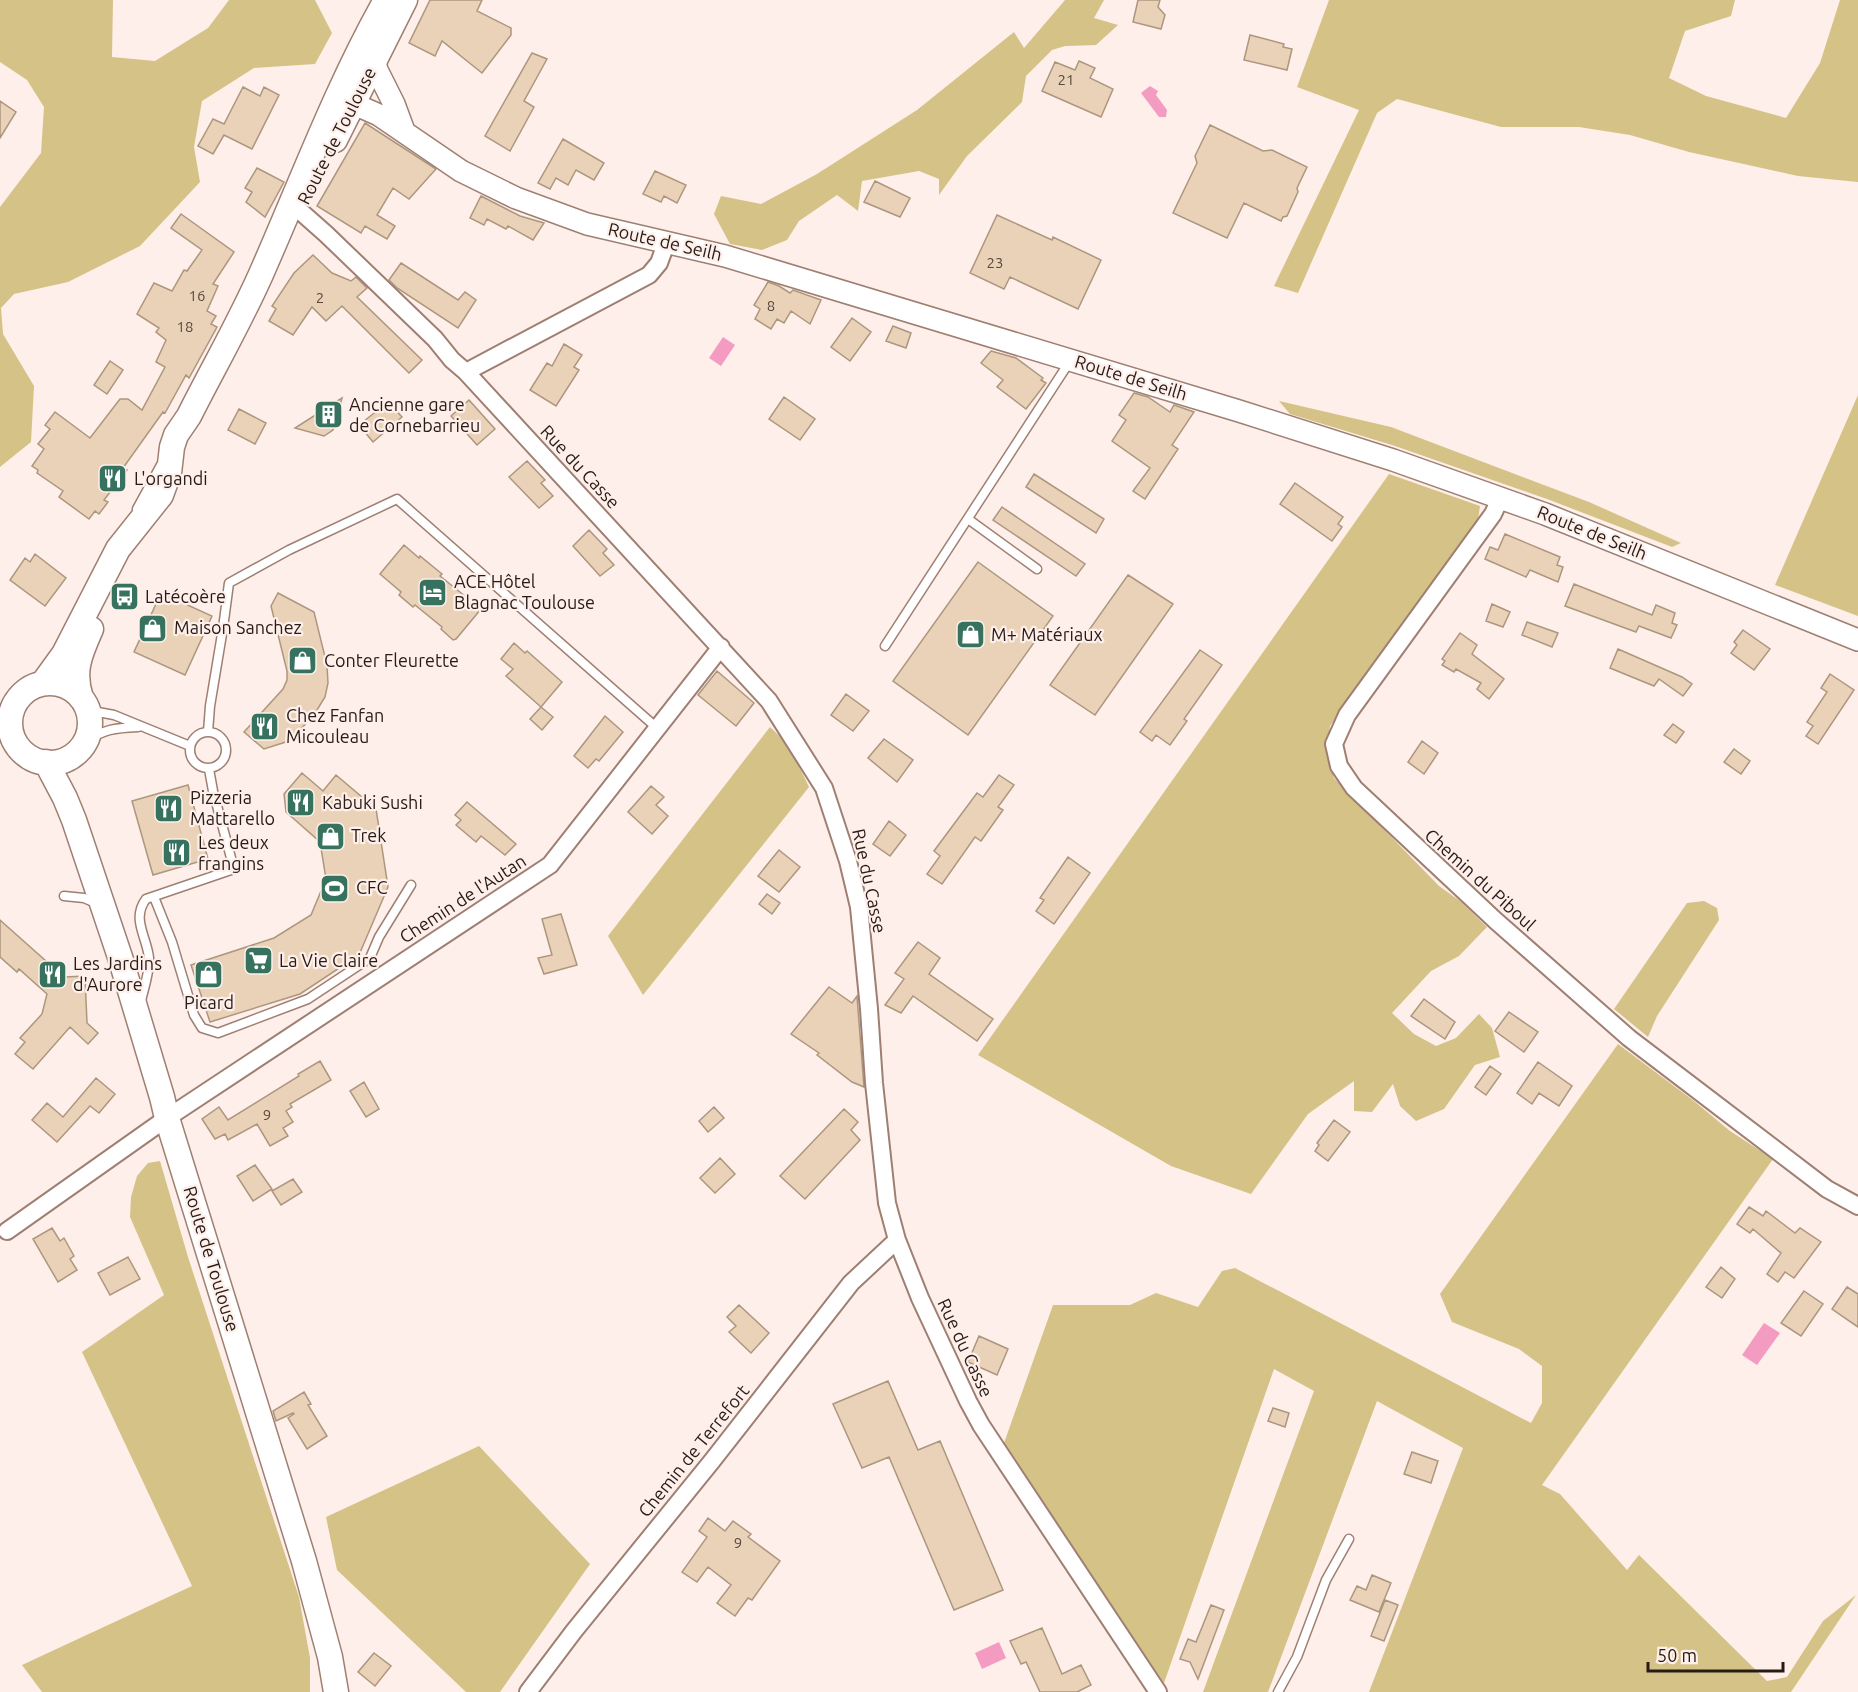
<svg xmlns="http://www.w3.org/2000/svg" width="1858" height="1692" viewBox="0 0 1858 1692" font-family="Ubuntu,sans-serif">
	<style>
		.green { fill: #d5c287 }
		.water { fill: #f49bc2 }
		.building { fill: #ead2b8; stroke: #ad967e; stroke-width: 1.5 }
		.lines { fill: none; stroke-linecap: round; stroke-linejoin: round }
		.service-casing { stroke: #9f7f72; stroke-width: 11 }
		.minor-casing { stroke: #9f7f72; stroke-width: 20 }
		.tertiary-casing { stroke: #9f7f72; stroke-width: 24 }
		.secondary-casing { stroke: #9f7f72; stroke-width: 27 }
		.service { stroke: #fff; stroke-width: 8 }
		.minor { stroke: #fff; stroke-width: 16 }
		.tertiary { stroke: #fff; stroke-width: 21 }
		.secondary { stroke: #fff; stroke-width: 24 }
		.labels { text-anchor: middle; stroke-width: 4.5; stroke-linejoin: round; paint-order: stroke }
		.number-label { font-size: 15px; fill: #58493e }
		.street-label { font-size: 18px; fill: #271b16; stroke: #feefea }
		.poi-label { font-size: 18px; fill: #271b16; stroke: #feefea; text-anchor: start }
	</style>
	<rect width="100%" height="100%" fill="#feefea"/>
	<!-- green -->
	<path class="green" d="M0,0h113l-1,57 43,4 53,-33 21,-28h86l17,33 -17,31 -61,4 -52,33 -8,46 6,35 -60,64 -72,36 -54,12 -13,14 2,26 31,52 -3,56 -31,25v-260l41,-54 3,-46 -17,-27 -27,-18z
		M1065,0h39l-10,18 24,7 -22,20 -31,1 -13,4 -26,26 -4,26 -55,54 -28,39v-16l-20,-8 -57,10 -4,30 -21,-16 -38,26 -12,19 -25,10 -32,-6 -16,-30 7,-18 40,8 56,-30 100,-64 97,-78 10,16z
		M1329,0h406l-4,16 -46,15 -16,47 37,18 80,22 34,-55 20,-63h18v182l-60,-6 -109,-24 -59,-17 -51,-8h-78l-104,-28 -20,14 -79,180 -24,-7 85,-176 -62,-23z
		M1858,395v221l-83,-31z
		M1279,401l112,26 198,75 92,41 -9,4 -125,-48 -152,-53 -105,-32z
		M1389,474l91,32 -2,15 -148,205 -3,28 7,24 105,108 21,15 27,26 -28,29 -28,15 -39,42 22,21 22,12 20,-8 23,-24 13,14 8,29 -25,8 -31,44 -28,12 -16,-15 -7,-22 -21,28 -18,-1v-30l-46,33 -57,80 -80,-28 -193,-111z
		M770,727l19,18 20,42 -166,208 -35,-59z
		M1704,901l13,7 2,12 -62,96 -9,21 -34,-28 73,-106z
		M1618,1044l76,57 36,30 43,28 -231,326 18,9 67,76 12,-15 128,126 20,-4 36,-56 33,-26 -65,97h-422l94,-244 -86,-47 -109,291h-65l111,-301 -40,-22 -110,314 -74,-103 -86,-137 49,-138h77l26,-12 42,14 24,-36 13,-3 296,155 11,-20v-37l-23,-17 -67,-27 -12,-28z
		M160,1161l28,96 111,340 11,61v34h-268l-20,-27 170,-79 -110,-234 82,-57 -34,-78 1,-20 6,-21 11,-13z
		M479,1446l111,118 -90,128h-34l-129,-122 -11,-53z"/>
	<!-- water -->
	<path class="water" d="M1150,86l8,5 -2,4 11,15 -1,7h-7l-18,-24z
		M723,337l12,8 -14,21 -12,-8z
		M1764,1323l16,10 -23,32 -15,-10z
		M999,1642l7,16 -24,11 -7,-16z"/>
	<!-- building -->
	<path class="building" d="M430,0h52l-5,11 34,17v7l-29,38 -40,-32 -7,15 -26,-13z
		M1138,0h22l-2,7 7,8 -4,14 -28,-7z
		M1250,35l34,9 -1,3 9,2 -5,21 -43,-10z
		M532,53l15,6 -23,42 10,6 -24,44 -25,-15z
		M1079,61l16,7 -5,10 23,11 -12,28 -59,-26 13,-29 20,8z
		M243,87l17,9 4,-9 15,8 -27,54 -28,-14 -11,19 -15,-8 15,-27 11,5z
		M0,101l16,11 -16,26z
		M365,123l71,46 -27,30 -16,-11 -16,27 18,11 -8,13 -22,-13 -4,7 -44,-27z
		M1210,125l53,26 9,-1 35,17 -10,21 1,4 -11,24 -4,1 -2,4 -37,-18 -17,35 -54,-25 24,-50 -2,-7z
		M563,139l41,24 -10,17 -18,-10 -8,15 -12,-7 -6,11 -12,-6z
		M257,168l27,14 -19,35 -19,-15 6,-10 -7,-4z
		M655,171l31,14 -9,18 -13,-7 -3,6 -18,-8z
		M875,181l35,17 -10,19 -36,-15z
		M481,196l39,20 24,7 -11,17 -25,-14 -2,3 -19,-10 -3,6 -14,-7z
		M181,214l53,38 -21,32 5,2 -11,25 9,5 -5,8 6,3 -28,51 -3,-3 -21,38 -2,-1 -40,56 4,2 -23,30 4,2 -9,12 -4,-3 -6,8 -30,-22 4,-6 -26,-18 1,-3 -6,-4 12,-17 -6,-5 12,-15 -5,-4 10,-13 35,26 30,-39h8l14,11 23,-43 -9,-5 10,-22 -10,-8 3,-4 -22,-14 17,-31 18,8 12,-21 3,1 15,-21 -31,-22z
		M997,215l55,25 1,-3 48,23 -23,49 -68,-32 -6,12 -34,-16z
		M313,255l19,18 19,8 5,-4 11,11 -10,9 65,63 -13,13 -67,-67 -16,15 -14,-14 -19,28 -24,-14 7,-12 -4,-3 22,-33z
		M401,263l57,37 7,-8 11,8 -18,28 -61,-40 -8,-8z
		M768,282l11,4 11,7 3,-3 28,10 -11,24 -19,-13 -7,12 -7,-4 -6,10 -16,-10 5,-10 -6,-4z
		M852,318l19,14 -21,29 -19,-14z
		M893,326l18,7 -5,15 -20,-7z
		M564,344l18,11 -8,12 5,3 -23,36 -26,-16 17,-27 5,3z
		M991,351l25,7 27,20 -2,2 5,3 -20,26 -29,-22 6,-7 -22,-17z
		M110,361l13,9 -16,24 -13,-9z
		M1134,393l14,4 22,15 4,-7 20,7 -22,33 6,4 -33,50 -12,-8 17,-23 -38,-27 14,-21 -7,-5z
		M784,397l31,22 -15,21 -31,-21z
		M342,398l-9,32 -9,6 -29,-8z
		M469,400l26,29 -18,16 -26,-29z
		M388,402l14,15 -29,25 -14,-17z
		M239,409l27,14 -11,21 -27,-14z
		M527,461l18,19 -4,3 12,13 -14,12 -30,-31z
		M1034,474l70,45 -8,14 -70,-46z
		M1295,483l48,34 -5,7 4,3 -10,14 -52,-37z
		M1002,507l83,57 -9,12 -83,-56z
		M589,530l18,19 -4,4 11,12 -14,11 -27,-30z
		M1505,534l55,23 -3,8 6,2 -5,15 -28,-12 -4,7 -41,-18 5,-12 8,3z
		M404,545l15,13 1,-2 22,18 -2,2 41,33 -25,30 -3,1 -12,-11 1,-2 -27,-22 -2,2 -14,-12 2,-3 -21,-18z
		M35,554l31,24 -21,28 -35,-26 15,-22 5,4z
		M978,562l75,54 -85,119 -75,-54z
		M1128,575l45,29 -78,111 -45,-30z
		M1574,584l78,31 4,-10 19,8 -3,10 5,2 -6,13 -32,-12 -3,6 -71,-26z
		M161,593l51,23 -27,59 -51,-23z
		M278,593l36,19 13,53 1,18 -3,14 -8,13 -25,30 -28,9 -20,-17 39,-43 4,-9v-9l-16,-65z
		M1492,604l18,8 -7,15 -17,-6z
		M1527,622l31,11 -6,14 -30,-12z
		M1743,630l27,19 -16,21 -23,-17 6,-8 -3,-3z
		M1460,633l17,12 -5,9 32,25 -15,20 -12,-10 4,-6 -25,-14 -2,3 -12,-7 3,-4 -3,-2z
		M514,643l11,10 2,-2 35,31 -21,25 -35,-31 7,-7 -12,-10z
		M1618,649l64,28 10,7 -9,12 -24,-17 -5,7 -44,-18z
		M1200,650l22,15 -38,54 3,2 -17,24 -14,-10 -4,6 -12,-9z
		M717,671l37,32 -18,23 -38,-31z
		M1830,674l24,16 -36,54 -12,-8 7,-10 -6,-4 20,-30 -6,-4z
		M846,694l23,17 -16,20 -22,-16z
		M541,707l12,10 -11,13 -12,-11z
		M605,716l18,16 -24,29 -3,-2 -8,9 -14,-12z
		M1673,724l11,8 -8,11 -12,-8z
		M884,739l29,21 -16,22 -29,-24z
		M1422,741l16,12 -14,21 -16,-12z
		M1734,749l16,12 -9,13 -17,-12z
		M302,773l21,18 13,-16 40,34 12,78 -29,68 -59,39 -90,28 -19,-57 83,-27 37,-23 15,-36 -6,-37 -34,-30 -2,-18z
		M999,775l15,10 -16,22 5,3 -22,31 -6,-4 -33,47 -15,-10 13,-18 -6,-5 43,-58 6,4z
		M188,785l20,74 -55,16 -21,-74z
		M651,786l13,11 -8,8 12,11 -16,18 -24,-22z
		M467,802l49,42 -11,11 -24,-19 -5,6 -20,-17 5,-5 -6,-5z
		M889,821l17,14 -16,21 -17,-12z
		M779,850l21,17 -21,25 -21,-16z
		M1068,857l22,16 -36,51 -18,-13 8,-11 -4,-2z
		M767,894l13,9 -8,11 -13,-10z
		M561,914l16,51 -33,9 -6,-16 14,-3 -10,-36z
		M0,920l64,57 21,-1 2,47 11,10 -10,11 -18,-17 -37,42 -18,-15 10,-12 -5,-4 22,-24 5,-20 -28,-25 -2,3 -17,-15z
		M918,942l22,16 -11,16 64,45 -16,22 -64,-45 -12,17 -16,-8 19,-26 -9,-6z
		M829,987l23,16 5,-7 7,91 -12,-5 -35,-27 2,-2 -28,-19z
		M1424,999l31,23 -10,17 -34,-23z
		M1509,1012l29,20 -14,20 -29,-21z
		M320,1061l11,19 -41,24 2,3 -6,4 7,11 -10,6 5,8 -18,10 -13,-22 -29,16 -3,-6 -10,5 -13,-20 17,-12 9,13 71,-44 -1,-2z
		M1538,1062l34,24 -13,20 -20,-13 -7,11 -15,-11z
		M1490,1066l11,8 -15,21 -11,-8z
		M96,1078l19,16 -16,19 -9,-7 -33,36 -25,-22 15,-17 16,14z
		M364,1082l15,27 -13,8 -16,-26z
		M714,1107l10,11 -16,14 -9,-11z
		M844,1109l14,13 -7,8 9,10 -55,59 -25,-23z
		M1334,1120l16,12 -22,29 -13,-10 4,-6 -2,-2z
		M720,1158l15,16 -20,19 -15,-15z
		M255,1165l17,24 -19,12 -16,-25z
		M293,1179l9,13 -21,13 -9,-14z
		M1749,1207l14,9 3,-5 29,22 5,-5 21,14 -27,36 -9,-6 -7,10 -11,-8 14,-21 -28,-24 -3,4 -13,-9z
		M52,1228l8,13 4,-3 10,18 -4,3 7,11 -19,12 -25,-43z
		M128,1257l12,22 -30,16 -12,-22z
		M1721,1267l14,12 -13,19 -16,-11z
		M1847,1287l11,7v33l-26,-18z
		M1804,1291l19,13 -22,32 -20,-13z
		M739,1305l30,28 -18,20 -22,-21 7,-6 -9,-9z
		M979,1336l29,13 -11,26 -29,-13z
		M888,1381l30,69 22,-9 63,149 -49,20 -65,-153 -27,11 -29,-64z
		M304,1392l7,12 -3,1 19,31 -20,13 -19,-31 6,-4 -1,-1 -17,8 -3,-10z
		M1273,1408l16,5 -4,14 -17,-6z
		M1412,1452l26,9 -7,22 -27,-9z
		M708,1518l17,13 8,-10 18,13 -3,3 32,24 -28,39 -4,-2 -13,18 -18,-13 14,-18 -23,-18 -11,15 -15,-10 25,-35 -8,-6z
		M1372,1575l19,8 -12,29 -29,-12 7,-14 9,4z
		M1385,1600l13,5 -14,36 -13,-5z
		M1211,1605l13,5 -26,69 -8,-17 -10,-3 8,-20 8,3z
		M1042,1628l20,46 19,-9 10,20 -14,7h-37l-14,-30 -5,2 -11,-23z
		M374,1653l17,13 -16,20 -17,-14z"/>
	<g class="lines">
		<defs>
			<path id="service" d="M137,509l24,-44
				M968,519l69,50
				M885,646l185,-285
				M87,710l27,5 76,31
				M208,732l2,-26 13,-78 6,-45 60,-33 108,-51 260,229
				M190 750a18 18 0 1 1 36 0a18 18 0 1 1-36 0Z
				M85,742c19,-13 30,-14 53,-15
				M64,896l20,2 14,6
				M154,897l18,45 22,73 8,13 16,5 90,-34 62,-41 9,-21 32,-52
				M141,1001c3,-13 9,-30 8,-43 -2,-21 -18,-39 -3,-59l88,-30 -21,-78 -4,-22
				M1278,1692l19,-35 29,-77 23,-41"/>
			<path id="minor" d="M300,211l26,23 109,105 17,21 14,12 303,329 55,87 24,73 11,46 10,102 5,74 13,120 10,37 23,58 48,103 13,24 177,267
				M466,372l183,-97 10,-12 8,-22
				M1500,499l-7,15 -146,201 -13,29 5,22 15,22 142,133 133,117 198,151 31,17
				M7,1231l160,-113 383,-253 171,-218
				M528,1692l46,-61 138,-170 139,-178 46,-43"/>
			<path id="tertiary" d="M378,51l-3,11 2,8 17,34 10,27
				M353,87l1,17 25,11 82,56 55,27 71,26 138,32 514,155 154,49 152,54 313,126"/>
			<path id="secondary" d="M335,140l70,-140
				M43,683l21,-29 54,-105 43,-54 8,-22 3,-26 4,-12 13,-19c25,-50 54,-99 76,-151 39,-89 73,-180 121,-265
				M10 723a40 40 0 1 1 80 0a40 40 0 1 1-80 0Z
				M81,698c-9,-27 -1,-44 10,-69
				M46,762l19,36 9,22 46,137 42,140 5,21 137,443 26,96 6,35"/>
		</defs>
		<!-- service casing -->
		<use href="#service" class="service-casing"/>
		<!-- minor casing -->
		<use href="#minor" class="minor-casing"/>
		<!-- tertiary casing -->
		<use href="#tertiary" class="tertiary-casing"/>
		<!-- secondary casing -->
		<use href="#secondary" class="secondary-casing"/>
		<!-- service -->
		<use href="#service" class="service"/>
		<!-- minor -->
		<use href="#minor" class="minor"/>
		<!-- tertiary -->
		<use href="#tertiary" class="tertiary"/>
		<!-- secondary -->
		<use href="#secondary" class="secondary"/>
	</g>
	<!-- icons -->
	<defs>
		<symbol id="building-square" viewBox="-11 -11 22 22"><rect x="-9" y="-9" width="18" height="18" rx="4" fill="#36725d" stroke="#feefea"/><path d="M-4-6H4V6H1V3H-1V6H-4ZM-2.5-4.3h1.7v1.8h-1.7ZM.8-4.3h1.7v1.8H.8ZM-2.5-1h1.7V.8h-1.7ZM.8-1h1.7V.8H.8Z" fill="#fff"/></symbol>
		<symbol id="restaurant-square" viewBox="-11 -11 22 22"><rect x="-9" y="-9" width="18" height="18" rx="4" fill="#36725d" stroke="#feefea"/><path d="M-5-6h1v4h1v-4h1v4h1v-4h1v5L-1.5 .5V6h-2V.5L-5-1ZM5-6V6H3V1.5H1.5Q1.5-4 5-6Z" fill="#fff"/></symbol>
		<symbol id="hotel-square" viewBox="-11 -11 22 22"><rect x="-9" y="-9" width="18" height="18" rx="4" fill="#36725d" stroke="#feefea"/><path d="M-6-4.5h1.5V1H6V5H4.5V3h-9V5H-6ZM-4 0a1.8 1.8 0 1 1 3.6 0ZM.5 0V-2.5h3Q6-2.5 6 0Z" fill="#fff"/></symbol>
		<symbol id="bus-square" viewBox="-11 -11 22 22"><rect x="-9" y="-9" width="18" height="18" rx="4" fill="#36725d" stroke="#feefea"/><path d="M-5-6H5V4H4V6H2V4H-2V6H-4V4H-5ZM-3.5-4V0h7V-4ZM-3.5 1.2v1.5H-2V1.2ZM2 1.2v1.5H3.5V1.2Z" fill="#fff"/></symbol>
		<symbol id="shop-square" viewBox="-11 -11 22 22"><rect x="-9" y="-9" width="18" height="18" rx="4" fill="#36725d" stroke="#feefea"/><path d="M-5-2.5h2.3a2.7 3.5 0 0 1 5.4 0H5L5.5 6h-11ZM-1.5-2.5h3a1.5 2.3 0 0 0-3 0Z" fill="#fff"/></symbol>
		<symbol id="stadium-square" viewBox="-11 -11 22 22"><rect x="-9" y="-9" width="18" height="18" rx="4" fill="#36725d" stroke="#feefea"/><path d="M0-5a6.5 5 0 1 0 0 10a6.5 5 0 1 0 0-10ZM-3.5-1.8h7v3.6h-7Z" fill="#fff"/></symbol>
		<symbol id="supermarket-square" viewBox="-11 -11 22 22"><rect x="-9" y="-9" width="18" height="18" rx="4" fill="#36725d" stroke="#feefea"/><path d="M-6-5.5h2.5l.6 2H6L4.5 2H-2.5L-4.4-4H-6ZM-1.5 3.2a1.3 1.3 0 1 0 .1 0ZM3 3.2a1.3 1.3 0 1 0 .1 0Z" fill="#fff"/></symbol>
	</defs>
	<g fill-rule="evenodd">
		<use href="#building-square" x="312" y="398" width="33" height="33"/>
		<use href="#restaurant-square" x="96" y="462" width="33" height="33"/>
		<use href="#hotel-square" x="416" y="576" width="33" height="33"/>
		<use href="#bus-square" x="108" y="580" width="33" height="33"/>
		<use href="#shop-square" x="136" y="612" width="33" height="33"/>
		<use href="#shop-square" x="954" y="618" width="33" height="33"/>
		<use href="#shop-square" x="286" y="644" width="33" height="33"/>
		<use href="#restaurant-square" x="248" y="710" width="33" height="33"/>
		<use href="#restaurant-square" x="284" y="786" width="33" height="33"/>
		<use href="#restaurant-square" x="152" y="792" width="33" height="33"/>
		<use href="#shop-square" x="314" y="820" width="33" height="33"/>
		<use href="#restaurant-square" x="160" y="836" width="33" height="33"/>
		<use href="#stadium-square" x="318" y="872" width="33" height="33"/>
		<use href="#supermarket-square" x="242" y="944" width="33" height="33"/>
		<use href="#restaurant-square" x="36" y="958" width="33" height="33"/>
		<use href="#shop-square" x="192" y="958" width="33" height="33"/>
	</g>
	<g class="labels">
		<!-- number labels -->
		<g class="number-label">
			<text x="1066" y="85">21</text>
			<text x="995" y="268">23</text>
			<text x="197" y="301">16</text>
			<text x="320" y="303">2</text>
			<text x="771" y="311">8</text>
			<text x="185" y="332">18</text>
			<text x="267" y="1120">9</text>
			<text x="738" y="1548">9</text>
		</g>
		<!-- street labels -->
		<g class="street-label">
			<text transform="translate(337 136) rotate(-63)" y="6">Route de Toulouse</text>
			<text transform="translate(665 242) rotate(13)" y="6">Route de Seilh</text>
			<text transform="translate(1131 378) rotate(17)" y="6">Route de Seilh</text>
			<text transform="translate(580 467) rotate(47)" y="6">Rue du Casse</text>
			<text transform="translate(1592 533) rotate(22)" y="6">Route de Seilh</text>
			<text transform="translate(1480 880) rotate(42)" y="6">Chemin du Piboul</text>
			<text transform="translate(869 881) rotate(78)" y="6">Rue du Casse</text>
			<text transform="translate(463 899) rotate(-33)" y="6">Chemin de l'Autan</text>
			<text transform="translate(211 1259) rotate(73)" y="6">Route de Toulouse</text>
			<text transform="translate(965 1348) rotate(65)" y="6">Rue du Casse</text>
			<text transform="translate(694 1451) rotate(-51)" y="6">Chemin de Terrefort</text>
		</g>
		<!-- poi labels -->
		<g class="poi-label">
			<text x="349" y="411">Ancienne gare<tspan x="349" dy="21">de Cornebarrieu</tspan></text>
			<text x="134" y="485">L'organdi</text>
			<text x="454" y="588">ACE Hôtel<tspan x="454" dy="21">Blagnac Toulouse</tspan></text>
			<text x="145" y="603">Latécoère</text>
			<text x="174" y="634">Maison Sanchez</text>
			<text x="991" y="641">M+ Matériaux</text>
			<text x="324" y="667">Conter Fleurette</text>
			<text x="286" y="722">Chez Fanfan<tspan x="286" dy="21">Micouleau</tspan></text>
			<text x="190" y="804">Pizzeria<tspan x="190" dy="21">Mattarello</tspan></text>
			<text x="322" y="809">Kabuki Sushi</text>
			<text x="351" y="842">Trek</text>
			<text x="198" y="849">Les deux<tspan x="198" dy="21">frangins</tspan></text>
			<text x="356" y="894">CFC</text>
			<text x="279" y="967">La Vie Claire</text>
			<text x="73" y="970">Les Jardins<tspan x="73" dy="21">d'Aurore</tspan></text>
			<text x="209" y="1009" text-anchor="middle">Picard</text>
		</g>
	</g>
	<!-- scale -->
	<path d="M1648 1662v9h135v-9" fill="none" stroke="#271b16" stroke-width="3"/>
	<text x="1657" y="1662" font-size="18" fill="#271b16" stroke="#feefea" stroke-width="4.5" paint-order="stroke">50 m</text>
</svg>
